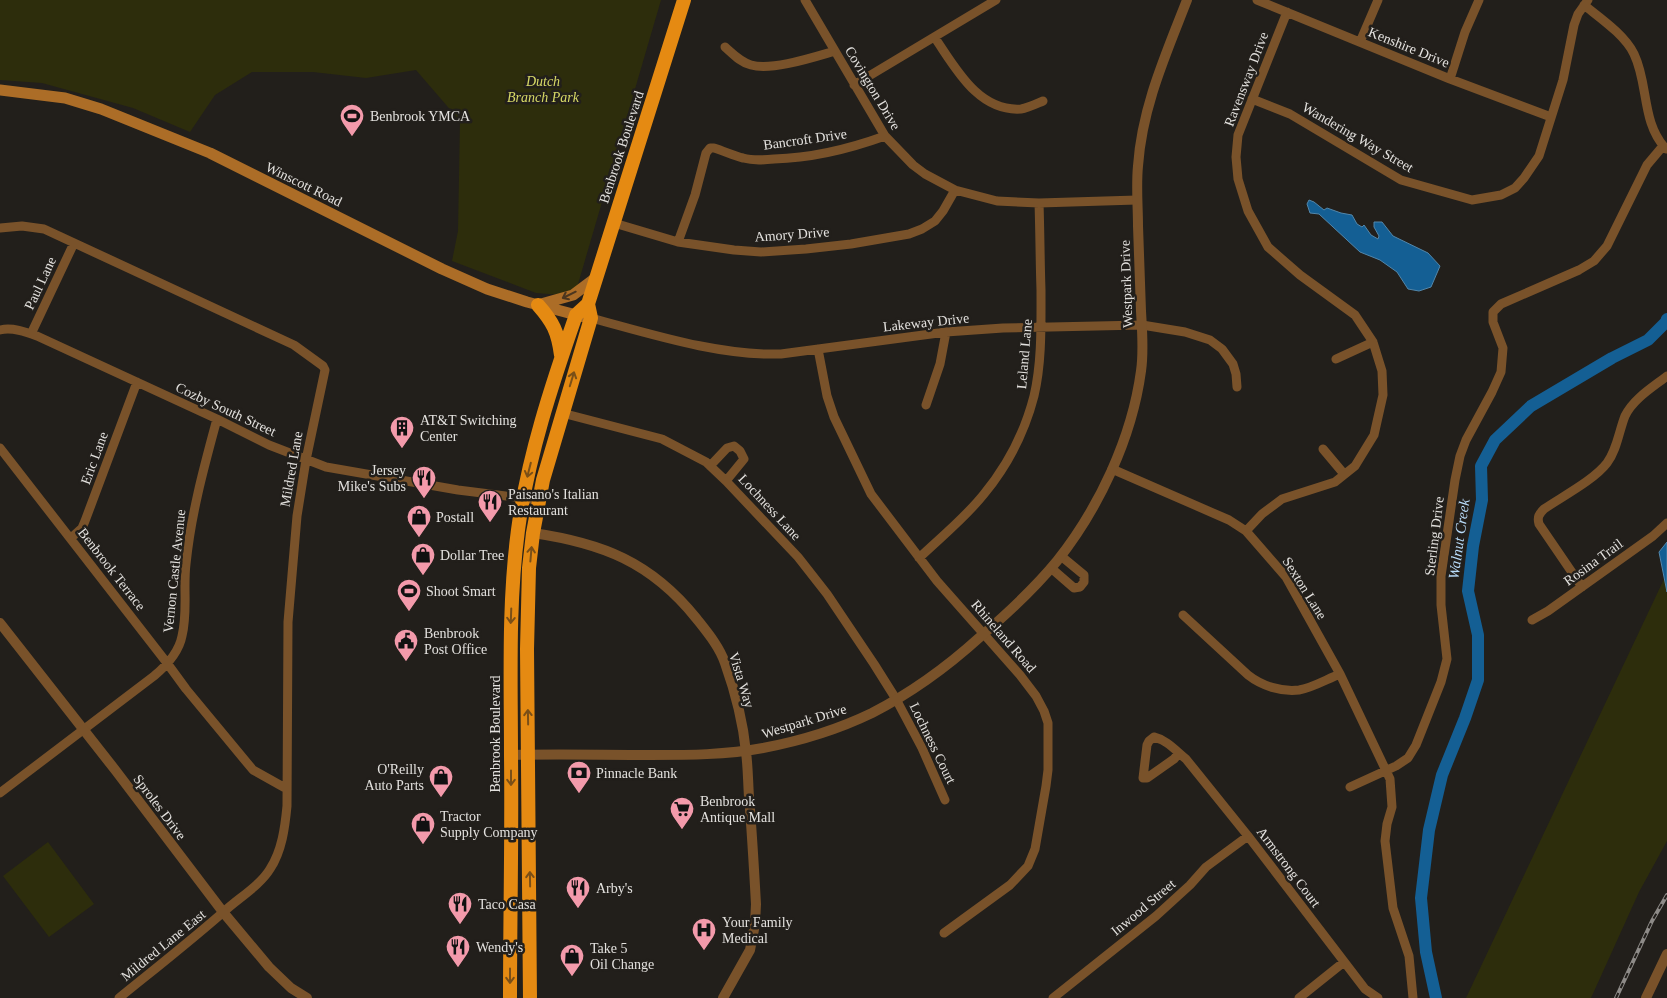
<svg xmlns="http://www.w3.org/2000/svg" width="1667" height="998" viewBox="0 0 1667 998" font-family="Georgia,serif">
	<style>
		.green { fill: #2d2d0c }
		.water { fill: #145f94; stroke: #5286aa }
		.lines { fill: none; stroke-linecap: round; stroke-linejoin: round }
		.river { stroke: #145f94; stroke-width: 12 }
		.minor { stroke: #79522a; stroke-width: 9 }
		.tertiary { stroke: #79522a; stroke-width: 10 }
		.secondary { stroke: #ac6d27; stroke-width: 11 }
		.trunk { stroke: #e58a12; stroke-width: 14 }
		.rail-casing { stroke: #8e8b88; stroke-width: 4 }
		.rail { stroke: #221f1b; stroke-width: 2; stroke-dasharray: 5.5; stroke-linecap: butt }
		.oneway { stroke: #4b361f }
		.oneway2 { stroke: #7a4f17 }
		.labels { text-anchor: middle; stroke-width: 5; stroke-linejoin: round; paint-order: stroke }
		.street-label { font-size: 14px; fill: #e3e1de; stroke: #221f1b }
		.park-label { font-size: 14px; font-style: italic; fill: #d7d966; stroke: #221f1b }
		.poi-label { font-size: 14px; fill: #e3e1de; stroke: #221f1b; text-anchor: start }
		.water-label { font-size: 15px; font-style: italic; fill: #b9dcfa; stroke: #221f1b }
	</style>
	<rect width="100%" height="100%" fill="#221f1b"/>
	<!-- green -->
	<path class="green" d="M0,0h661l-85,291 -14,4 -26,-2 -84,-32 6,-30 2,-110 -44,-51 -50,8 -53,-6h-61l-37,23 -25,37 -57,-24 -91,-25 -42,-3z
		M1665,577l2,15v249l-28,51 -48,106h-125z
		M48,842l46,62 -45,33 -46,-61z"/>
	<!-- water -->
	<path class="water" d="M1309,200l5,2 10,8 3,-2 14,5 11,2 5,9 5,3 2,-2 7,10 7,4 1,-3 -5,-9v-5h8l11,14 35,17 12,13 -9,21 -12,4 -11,-2 -11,-17 -17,-12 -20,-8 -41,-38 -9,-1 -3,-9z
		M1667,542v50l-8,-40z"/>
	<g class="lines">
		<!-- river -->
		<path class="river" d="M1436,998l-10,-46 -5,-54 8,-68 13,-55 23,-57 13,-38v-45l-10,-44 5,-45 9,-46 -1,-34 14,-26 36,-34 81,-48 36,-18 18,-18 1,-3"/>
		<!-- minor -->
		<path class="minor" d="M805,0l80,136 28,29 12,9 30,16 42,11 42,2 98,-3
			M1257,0l193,79 101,38
			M1584,5c16,13 41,30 50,49 15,31 7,68 32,95
			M935,38c20,29 43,74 86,71 7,-1 15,-5 22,-8
			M1360,42l18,-42
			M725,47c8,7 15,15 26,18 21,6 63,-8 84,-14
			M1450,79l15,-47 14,-32
			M854,85l142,-85
			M1252,99l38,15 111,66 71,20 29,-5 14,-7 9,-10 15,-22 24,-76 11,-55 4,-11 10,-14
			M614,223l64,19 56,8 27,2 45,-3 45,-5 58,-10 13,-5 13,-8 8,-10 12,-21
			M0,228l22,-2 22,3 250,116 29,21 2,4 -19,90 -9,56 -9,106 -1,184c-2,21 -5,45 -17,63 -9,15 -28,27 -42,39 -35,31 -72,60 -109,90
			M678,242l17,-47 11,-42 4,-5h4c10,3 20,8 29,10 11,3 21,2 31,1 39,-1 75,-10 111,-23
			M591,318c60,16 128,38 190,36l165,-22 57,-4 139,-3 43,7 25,8 12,9 11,15 3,10 1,13
			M0,330c12,-3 26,2 37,6l180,83 52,26 57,22 132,23 81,10
			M31,334l43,-91
			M818,349l9,47 7,21 37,77 66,87 83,94 16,21 8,15 4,12v47l-2,16 -11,63 -7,17 -18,19 -66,48
			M1336,359l37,-17
			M926,405l14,-41 6,-32
			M562,413l100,26 44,23 20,19 72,76 29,37 47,70 22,35 26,49 23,52
			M0,448l167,215 19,26 67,81 34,19
			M1323,449l21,25
			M710,466l17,-18 7,-2 6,5 4,8 -18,22
			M1112,469l117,51 17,11 40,46 54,97 50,105 2,28 -5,17 -2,17 8,67 16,48 4,42
			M1246,531l16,-17 20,-15 53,-17 20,-16 19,-31 9,-40 -1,-24 -9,-29 -18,-27 -55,-40 -32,-28 -20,-36 -10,-32 -2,-22 2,-22 49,-123
			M71,538l11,-10 3,-7 52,-139
			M919,558c22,-21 46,-40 65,-64 23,-28 41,-63 50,-98 8,-34 7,-71 7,-106 -1,-29 -1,-58 -2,-87
			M1051,568l23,20 6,-1 4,-5v-7l-23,-19
			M1582,587l-43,-63c-2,-7 0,-10 5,-15 19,-13 50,-29 63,-46 10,-13 12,-32 18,-47 8,-17 28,-29 42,-40
			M1183,615l65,60c14,11 33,17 51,15 13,-2 28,-11 41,-16
			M1532,620l16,-9 105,-75 14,-13
			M1179,753l-5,6 -27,19h-4l4,-33 2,-4 5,-4c13,3 22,14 32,22l62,77 117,153 13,9
			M1350,787l46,-21 12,-8 8,-13 25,-63 6,-23 -6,-54v-29l14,-96 5,-24 6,-16 26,-48 9,-20 2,-24 -10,-26v-10l8,-8 78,-34 15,-9 13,-15 40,-81 16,-19
			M0,793l154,-117c12,-10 25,-24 28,-40 6,-24 1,-48 4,-72 5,-50 18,-97 31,-145
			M1053,998l103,-82 34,-31 16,-18 42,-31
			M1299,998l45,-36"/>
		<!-- tertiary -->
		<path class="tertiary" d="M533,533c69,10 118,29 163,85 11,14 23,28 29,45 10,28 18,59 21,89 2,15 2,30 3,45 3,36 5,71 7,107l-1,20 -5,26 -27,48
			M0,623l116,148 107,141 46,55 22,21 16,10
			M511,755c46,-1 92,0 139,0 38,0 76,0 113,-7 37,-7 76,-19 109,-35 39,-20 76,-47 108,-76 28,-24 54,-48 77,-76 42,-53 75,-123 84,-190 3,-20 1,-41 0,-60 -1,-28 -2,-57 -3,-85 0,-19 -2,-40 0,-60 4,-59 28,-112 49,-166
			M1646,998l21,-44"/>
		<!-- secondary -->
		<path class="secondary" d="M0,90l65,8 36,11 109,44 232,116 45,20 40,13 57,15
			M541,304l32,-9 24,-18"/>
		<!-- trunk -->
		<path class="trunk" d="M538,305c15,17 20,27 23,50
			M510,998c0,-81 2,-161 1,-242 0,-76 -3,-151 7,-226 10,-74 34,-146 58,-215l12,-11
			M530,998l-3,-349 2,-81 4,-35 10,-53 48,-162 -3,-14 96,-304"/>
		<defs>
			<path id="rail" d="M1616,998l36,-77 15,-26"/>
		</defs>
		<!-- rail casing -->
		<use href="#rail" class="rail-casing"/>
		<!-- rail -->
		<use href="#rail" class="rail"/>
	</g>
	<!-- one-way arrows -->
	<defs><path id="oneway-shaft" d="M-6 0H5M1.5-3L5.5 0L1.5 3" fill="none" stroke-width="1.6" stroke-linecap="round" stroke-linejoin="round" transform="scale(1.25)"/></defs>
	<use class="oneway" href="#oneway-shaft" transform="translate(569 295) rotate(154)"/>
	<g class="oneway2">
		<use href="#oneway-shaft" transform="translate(572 379) rotate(-73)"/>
		<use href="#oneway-shaft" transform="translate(529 470) rotate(104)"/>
		<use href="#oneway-shaft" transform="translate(531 554) rotate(-85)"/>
		<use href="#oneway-shaft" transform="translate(511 616) rotate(92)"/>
		<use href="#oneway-shaft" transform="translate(528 717) rotate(-91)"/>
		<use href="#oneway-shaft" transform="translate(511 778) rotate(90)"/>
		<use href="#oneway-shaft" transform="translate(530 879) rotate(-91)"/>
		<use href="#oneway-shaft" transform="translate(510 976) rotate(90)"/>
	</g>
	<!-- icons -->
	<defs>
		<symbol id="stadium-pin" viewBox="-11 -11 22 30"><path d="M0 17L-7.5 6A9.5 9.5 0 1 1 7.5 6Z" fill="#f39aab" stroke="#221f1b"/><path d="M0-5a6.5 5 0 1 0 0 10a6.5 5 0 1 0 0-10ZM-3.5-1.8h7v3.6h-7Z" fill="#111"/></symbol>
		<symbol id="building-pin" viewBox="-11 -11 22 30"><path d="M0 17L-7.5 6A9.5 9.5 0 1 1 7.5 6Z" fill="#f39aab" stroke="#221f1b"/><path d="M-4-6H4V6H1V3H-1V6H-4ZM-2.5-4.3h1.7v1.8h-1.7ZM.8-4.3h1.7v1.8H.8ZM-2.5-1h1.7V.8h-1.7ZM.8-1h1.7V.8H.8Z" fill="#111"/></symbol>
		<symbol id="restaurant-pin" viewBox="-11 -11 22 30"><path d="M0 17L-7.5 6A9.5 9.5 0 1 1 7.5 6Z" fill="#f39aab" stroke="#221f1b"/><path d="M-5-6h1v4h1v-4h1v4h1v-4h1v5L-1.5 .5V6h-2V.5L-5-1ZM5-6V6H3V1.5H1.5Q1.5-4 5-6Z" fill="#111"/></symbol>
		<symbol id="shop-pin" viewBox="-11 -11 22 30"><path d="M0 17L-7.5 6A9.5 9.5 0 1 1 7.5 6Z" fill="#f39aab" stroke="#221f1b"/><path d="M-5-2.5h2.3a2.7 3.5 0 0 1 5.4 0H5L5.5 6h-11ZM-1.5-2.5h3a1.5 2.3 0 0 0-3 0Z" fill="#111"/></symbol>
		<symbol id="civic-pin" viewBox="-11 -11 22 30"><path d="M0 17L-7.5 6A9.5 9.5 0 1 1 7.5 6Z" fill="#f39aab" stroke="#221f1b"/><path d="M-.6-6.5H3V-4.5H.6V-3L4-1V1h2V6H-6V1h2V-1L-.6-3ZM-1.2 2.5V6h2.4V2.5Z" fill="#111"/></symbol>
		<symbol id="bank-pin" viewBox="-11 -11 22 30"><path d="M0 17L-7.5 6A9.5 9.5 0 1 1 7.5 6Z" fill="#f39aab" stroke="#221f1b"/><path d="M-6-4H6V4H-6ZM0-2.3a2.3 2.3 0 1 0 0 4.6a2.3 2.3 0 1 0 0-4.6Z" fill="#111"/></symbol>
		<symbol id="supermarket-pin" viewBox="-11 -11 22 30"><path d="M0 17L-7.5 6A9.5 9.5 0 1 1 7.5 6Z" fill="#f39aab" stroke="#221f1b"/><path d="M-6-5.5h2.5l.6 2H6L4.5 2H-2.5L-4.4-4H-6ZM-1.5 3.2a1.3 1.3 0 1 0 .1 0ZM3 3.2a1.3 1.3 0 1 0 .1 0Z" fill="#111"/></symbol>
		<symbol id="hospital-pin" viewBox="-11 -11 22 30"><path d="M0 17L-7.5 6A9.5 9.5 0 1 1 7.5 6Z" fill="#f39aab" stroke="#221f1b"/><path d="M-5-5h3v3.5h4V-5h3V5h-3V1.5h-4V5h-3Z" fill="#111"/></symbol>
	</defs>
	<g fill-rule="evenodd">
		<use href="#stadium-pin" x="338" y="102" width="28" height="38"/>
		<use href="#building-pin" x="388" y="414" width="28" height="38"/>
		<use href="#restaurant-pin" x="410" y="464" width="28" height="38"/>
		<use href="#restaurant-pin" x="476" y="488" width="28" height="38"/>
		<use href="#shop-pin" x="405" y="503" width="28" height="38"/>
		<use href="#shop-pin" x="409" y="541" width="28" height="38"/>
		<use href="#stadium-pin" x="395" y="577" width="28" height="38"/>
		<use href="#civic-pin" x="392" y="627" width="28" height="38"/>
		<use href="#bank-pin" x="565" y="759" width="28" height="38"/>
		<use href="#shop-pin" x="427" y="763" width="28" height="38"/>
		<use href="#supermarket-pin" x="668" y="795" width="28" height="38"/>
		<use href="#shop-pin" x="409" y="810" width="28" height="38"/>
		<use href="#restaurant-pin" x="564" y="874" width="28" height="38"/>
		<use href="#restaurant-pin" x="446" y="890" width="28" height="38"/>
		<use href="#hospital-pin" x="690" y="916" width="28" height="38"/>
		<use href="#restaurant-pin" x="444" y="933" width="28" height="38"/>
		<use href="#shop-pin" x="558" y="942" width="28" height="38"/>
	</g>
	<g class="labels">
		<!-- street labels -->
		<g class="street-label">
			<text transform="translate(1409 47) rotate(22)" y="5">Kenshire Drive</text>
			<text transform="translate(1246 79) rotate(-69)" y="5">Ravensway Drive</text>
			<text transform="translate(873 88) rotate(59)" y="5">Covington Drive</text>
			<text transform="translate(1358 137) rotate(30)" y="5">Wandering Way Street</text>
			<text transform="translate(805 139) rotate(-8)" y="5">Bancroft Drive</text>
			<text transform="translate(621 147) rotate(-72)" y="5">Benbrook Boulevard</text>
			<text transform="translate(304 184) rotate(26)" y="5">Winscott Road</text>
			<text transform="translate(792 234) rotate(-4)" y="5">Amory Drive</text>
			<text transform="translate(40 283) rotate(-65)" y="5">Paul Lane</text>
			<text transform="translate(1126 284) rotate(-92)" y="5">Westpark Drive</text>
			<text transform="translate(926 322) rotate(-6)" y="5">Lakeway Drive</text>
			<text transform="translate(1024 354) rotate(-85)" y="5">Leland Lane</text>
			<text transform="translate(226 409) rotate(25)" y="5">Cozby South Street</text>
			<text transform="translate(94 458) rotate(-70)" y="5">Eric Lane</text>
			<text transform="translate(291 469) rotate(-80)" y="5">Mildred Lane</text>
			<text transform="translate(770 507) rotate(47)" y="5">Lochness Lane</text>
			<text transform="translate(1434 536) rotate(-83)" y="5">Sterling Drive</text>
			<text transform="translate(1593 562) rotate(-36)" y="5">Rosina Trail</text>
			<text transform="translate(112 569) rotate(52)" y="5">Benbrook Terrace</text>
			<text transform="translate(174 571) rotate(-84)" y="5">Vernon Castle Avenue</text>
			<text transform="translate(1305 588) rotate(58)" y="5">Sexton Lane</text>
			<text transform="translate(1004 636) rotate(49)" y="5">Rhineland Road</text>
			<text transform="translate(742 680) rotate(73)" y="5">Vista Way</text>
			<text transform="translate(804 721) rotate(-17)" y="5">Westpark Drive</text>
			<text transform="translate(495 734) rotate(-90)" y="5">Benbrook Boulevard</text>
			<text transform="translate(933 743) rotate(64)" y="5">Lochness Court</text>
			<text transform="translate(160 807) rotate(53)" y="5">Sproles Drive</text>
			<text transform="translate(1289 867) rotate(53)" y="5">Armstrong Court</text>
			<text transform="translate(1143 907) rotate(-40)" y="5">Inwood Street</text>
			<text transform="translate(163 945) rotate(-39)" y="5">Mildred Lane East</text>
		</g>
		<!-- park labels -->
		<g class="park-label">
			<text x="543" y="86">Dutch<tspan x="543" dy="16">Branch Park</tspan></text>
		</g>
		<!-- poi labels -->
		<g class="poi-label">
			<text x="370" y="121">Benbrook YMCA</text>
			<text x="420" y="425">AT&amp;T Switching<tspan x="420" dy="16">Center</tspan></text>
			<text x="406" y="475" text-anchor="end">Jersey<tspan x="406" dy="16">Mike's Subs</tspan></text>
			<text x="508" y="499">Paisano's Italian<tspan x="508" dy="16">Restaurant</tspan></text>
			<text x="436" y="522">Postall</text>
			<text x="440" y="560">Dollar Tree</text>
			<text x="426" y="596">Shoot Smart</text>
			<text x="424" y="638">Benbrook<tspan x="424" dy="16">Post Office</tspan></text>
			<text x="424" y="774" text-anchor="end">O'Reilly<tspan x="424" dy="16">Auto Parts</tspan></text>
			<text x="596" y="778">Pinnacle Bank</text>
			<text x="700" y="806">Benbrook<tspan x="700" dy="16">Antique Mall</tspan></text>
			<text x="440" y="821">Tractor<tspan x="440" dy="16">Supply Company</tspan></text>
			<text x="596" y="893">Arby's</text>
			<text x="478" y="909">Taco Casa</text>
			<text x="722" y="927">Your Family<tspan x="722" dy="16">Medical</tspan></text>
			<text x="476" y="952">Wendy's</text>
			<text x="590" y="953">Take 5<tspan x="590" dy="16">Oil Change</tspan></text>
		</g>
		<!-- water labels -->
		<g class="water-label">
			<text transform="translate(1459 539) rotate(-82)" y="5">Walnut Creek</text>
		</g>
	</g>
</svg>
